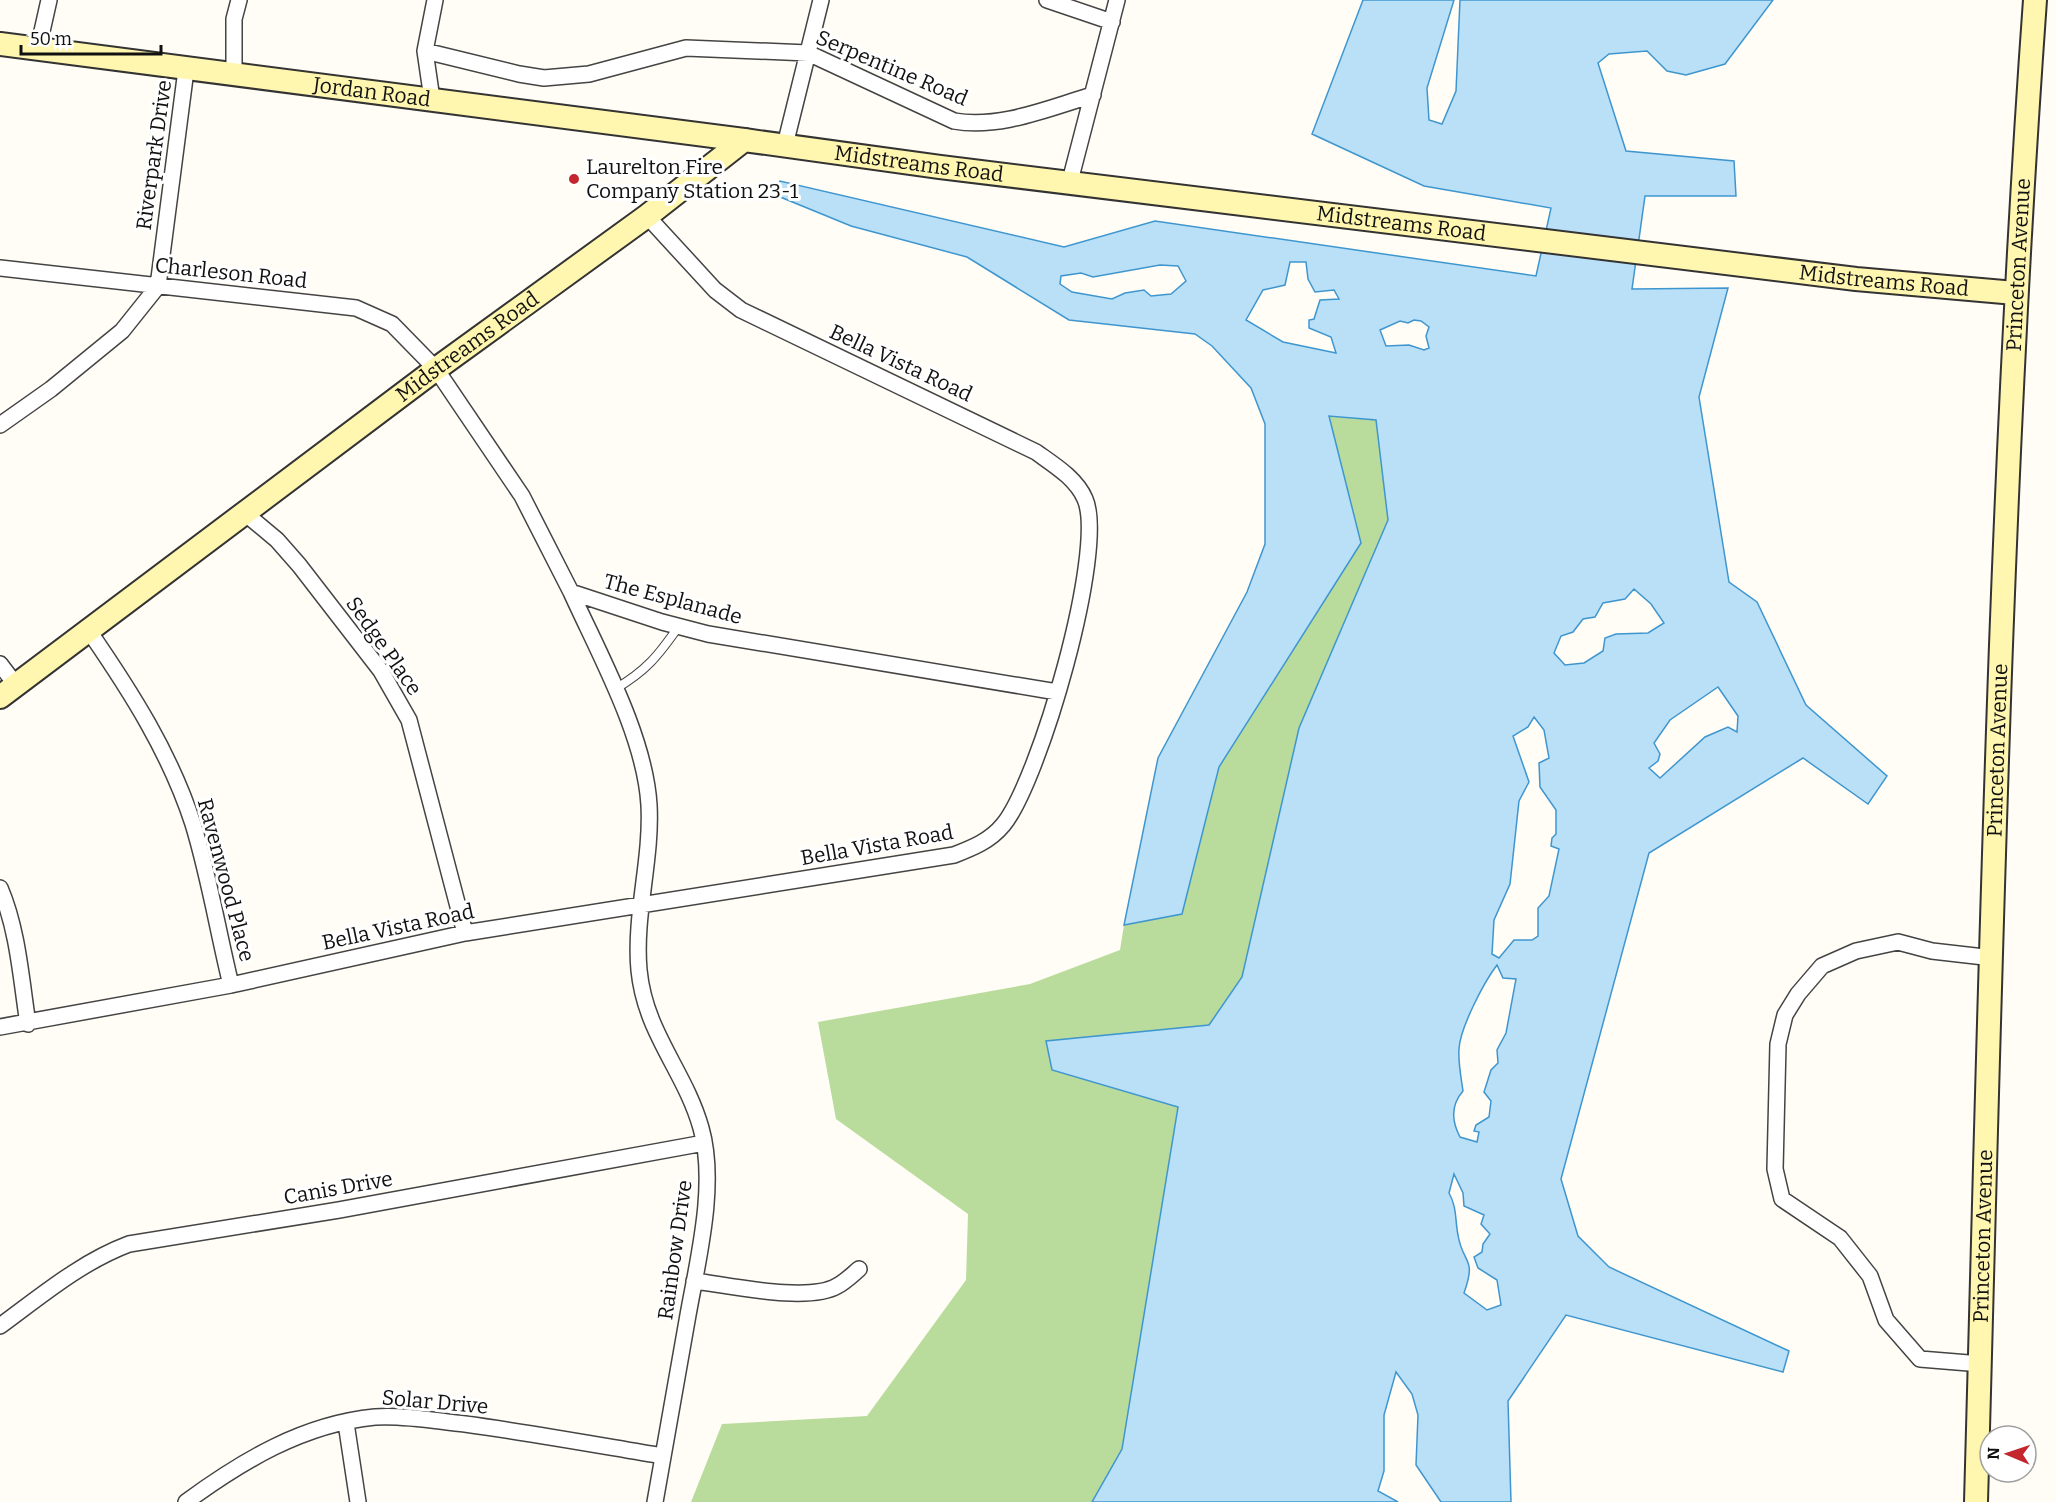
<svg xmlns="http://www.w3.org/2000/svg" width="2056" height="1502" viewBox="0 0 2056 1502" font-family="Bitter,serif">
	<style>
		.forest { fill: #b9dc9c }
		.water { fill: #b9e0f7; stroke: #3f96cf; stroke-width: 1.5; fill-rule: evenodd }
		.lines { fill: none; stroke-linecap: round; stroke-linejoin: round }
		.lane-casing { stroke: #444; stroke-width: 10 }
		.street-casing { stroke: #444; stroke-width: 18 }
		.secondary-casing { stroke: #333; stroke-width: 26 }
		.lane { stroke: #fff; stroke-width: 8 }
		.street { stroke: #fff; stroke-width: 15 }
		.secondary { stroke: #fff6b0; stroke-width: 22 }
		.poi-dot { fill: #c4262e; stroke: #fff; stroke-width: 2 }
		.labels { text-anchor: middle; stroke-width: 6; stroke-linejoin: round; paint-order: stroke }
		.street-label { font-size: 21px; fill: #111; stroke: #fff }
		.poi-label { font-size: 21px; fill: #111; stroke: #fff; text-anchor: start }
	</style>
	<rect width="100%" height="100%" fill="#fffdf5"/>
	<!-- forest -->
	<path class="forest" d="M1329,416l47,4 12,100 -89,208 -57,249 -33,48 -163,16 6,29 126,36 -56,343 -30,53h-401l31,-78 145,-8 99,-136 2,-66 -132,-95 -18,-97 212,-38 90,-34 4,-25 58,-11 37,-147 142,-224z"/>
	<!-- water -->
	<path class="water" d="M1363,0h91l-27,88 2,32 13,4 14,-33 4,-91h313l-48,64 -39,11 -19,-4 -20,-20 -38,3 -11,9 28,88 108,10 2,35h-91l-13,93 96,-1 -29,109 30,185 28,20 49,103 81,71 -19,28 -65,-46 -154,95 -88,326 17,57 31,31 180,84 -6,21 -217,-57 -58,86 3,101h-70l-25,-37 2,-50 -6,-21 -16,-22 -12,43v56l-6,20 20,11h-306l30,-53 56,-342 -126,-37 -6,-29 163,-16 33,-48 57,-249 89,-208 -12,-100 -47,-4 32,127 -142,224 -37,147 -58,11 34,-167 89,-166 18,-48v-120l-14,-36 -39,-42 -17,-12 -126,-14 -102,-63 -116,-31 -78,-32 7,-13 284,66 91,-26 381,55 15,-68 -127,-22 -112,-52zM1290,262h16l2,17 7,13 19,-2 5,9 -19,1 -6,19 -5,1v8l22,9 5,16 -53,-11 -37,-22 17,-30 22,-5zM1160,265l18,1 8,15 -15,13 -20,2 -7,-6 -19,3 -13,6 -40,-7 -12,-8 1,-8 20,-3 12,4zM1414,320l7,1 8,6 -3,9 3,12 -5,2 -15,-5 -23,1 -6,-16 20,-9 8,2zM1634,589l17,15 13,19 -16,10 -32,1 -11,4 -2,13 -19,12 -19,2 -11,-12 7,-17 12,-4 10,-13 12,-2 8,-14 22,-4zM1718,687l20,29 -1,16 -9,-5 -23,10 -45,41 -11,-10 9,-7 2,-7 -6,-11 16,-23zM1534,717l10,13 5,28 -10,5 1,24 16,23v24l-4,4 -1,8 8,3 -10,47 -11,12v28l-6,4h-18l-15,18 -7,-4 2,-34 16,-36 9,-83 10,-19 -16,-46 15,-9zM1497,965l6,13 13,1 -10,54 -9,17 1,13 -7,7 -7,22 7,9 -2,16 -13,8 -2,6 5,1 -2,10 -17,-5c-8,-15 -10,-31 3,-46 -2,-14 -5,-29 -4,-42 1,-21 25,-67 38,-84zM1454,1174l9,19 1,13 20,9 -3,9 9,10 -7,10 -1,8 -8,5 4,11 19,12 4,25 -14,5 -23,-17c13,-36 -1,-28 -6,-58 -3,-15 -1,-28 -9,-42z"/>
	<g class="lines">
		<defs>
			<path id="lane" d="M615,689c31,-18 43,-33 64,-63"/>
			<path id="street" d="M1047,0l65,22
				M38,49l11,-49
				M425,51l94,23 25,4 45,-4 97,-26 122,5 146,68c47,8 94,-13 139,-26
				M234,76v-57l5,-19
				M432,99l-7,-48 10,-51
				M785,145l36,-145
				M1070,181l47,-181
				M0,268l356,40 36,16 44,45 86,127 49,96 91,30 46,12 349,58
				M0,425l51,-36 71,-58 36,-45 28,-216
				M247,515l30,25 22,25 82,106 28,49 56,213
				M571,592c28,62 74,144 78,213 3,55 -15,110 -10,165 6,63 46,101 62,158 16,56 -3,131 -13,187 -11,63 -22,125 -33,187
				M89,631c42,61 81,122 104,193 16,52 25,108 38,161
				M0,664l16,21
				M0,888c18,42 21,91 28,136
				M0,1027l231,-42 234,-52 489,-78c18,-7 36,-14 49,-30 36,-43 104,-276 82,-326 -9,-21 -31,-34 -49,-47l-295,-142 -26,-20 -68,-74
				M694,1281c34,4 114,22 143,5 8,-4 15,-11 22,-17
				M0,1326c41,-30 81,-64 129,-82l210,-34 365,-67
				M1981,1364l-61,-5 -34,-39 -16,-44 -30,-38 -58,-39 -7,-30 3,-125 7,-29 13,-21 24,-28 34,-15 42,-9 34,9 61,7
				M346,1423l12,79
				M186,1502c56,-41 117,-78 189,-85 30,-2 61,4 90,7 66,9 132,21 198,32"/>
			<g id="secondary">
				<path id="s1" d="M0,44l744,96"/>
				<path id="s2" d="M0,697l436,-328 211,-153 97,-76 196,27 916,112 159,14"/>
				<path id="s3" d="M1976,1502c14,-501 23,-1002 59,-1502"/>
			</g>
		</defs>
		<!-- lane casing -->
		<use href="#lane" class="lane-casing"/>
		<!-- street casing -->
		<use href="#street" class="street-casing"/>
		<!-- secondary casing -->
		<use href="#secondary" class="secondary-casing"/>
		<!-- lane -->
		<use href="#lane" class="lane"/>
		<!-- street -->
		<use href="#street" class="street"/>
		<!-- secondary -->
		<use href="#secondary" class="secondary"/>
	</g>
	<!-- markers -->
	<circle class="poi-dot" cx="574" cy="179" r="6"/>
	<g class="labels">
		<!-- street labels -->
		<g class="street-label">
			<text transform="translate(892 68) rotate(23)" y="7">Serpentine Road</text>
			<text dy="7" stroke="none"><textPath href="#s1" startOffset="375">Jordan Road</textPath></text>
			<text transform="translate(154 155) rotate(-82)" y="7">Riverpark Drive</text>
			<text dy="7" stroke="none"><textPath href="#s2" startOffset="1106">Midstreams Road</textPath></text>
			<text dy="7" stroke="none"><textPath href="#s2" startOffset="1592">Midstreams Road</textPath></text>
			<text dy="7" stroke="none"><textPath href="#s3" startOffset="1238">Princeton Avenue</textPath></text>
			<text transform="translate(231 273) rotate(6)" y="7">Charleson Road</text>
			<text dy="7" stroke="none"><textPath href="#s2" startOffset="2078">Midstreams Road</textPath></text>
			<text dy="7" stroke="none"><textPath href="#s2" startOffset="584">Midstreams Road</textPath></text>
			<text transform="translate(901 363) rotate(25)" y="7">Bella Vista Road</text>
			<text transform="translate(673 599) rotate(15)" y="7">The Esplanade</text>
			<text transform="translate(384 646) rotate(55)" y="7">Sedge Place</text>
			<text dy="7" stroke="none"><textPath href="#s3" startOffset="752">Princeton Avenue</textPath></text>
			<text transform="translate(877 845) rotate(-10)" y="7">Bella Vista Road</text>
			<text transform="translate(226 880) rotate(75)" y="7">Ravenwood Place</text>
			<text transform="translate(398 927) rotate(-12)" y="7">Bella Vista Road</text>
			<text transform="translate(338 1188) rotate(-10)" y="7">Canis Drive</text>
			<text dy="7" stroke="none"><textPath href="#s3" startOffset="266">Princeton Avenue</textPath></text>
			<text transform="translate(675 1250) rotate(-82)" y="7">Rainbow Drive</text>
			<text transform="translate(435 1402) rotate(5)" y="7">Solar Drive</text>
		</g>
		<!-- poi labels -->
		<g class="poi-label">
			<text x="586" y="174">Laurelton Fire<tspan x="586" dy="24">Company Station 23-1</tspan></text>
		</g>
	</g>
	<!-- north arrow -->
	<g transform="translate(2008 1454) rotate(272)"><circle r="28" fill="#ffffff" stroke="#a0a0a0" stroke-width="1.5"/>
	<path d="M0-4.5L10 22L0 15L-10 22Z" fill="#c4262e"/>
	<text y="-9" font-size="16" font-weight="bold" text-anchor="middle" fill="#111111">N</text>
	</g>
	<!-- scale -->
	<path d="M21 45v9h140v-9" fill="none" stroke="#111111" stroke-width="3"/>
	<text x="30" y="45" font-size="18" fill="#111111" stroke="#ffffff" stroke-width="4.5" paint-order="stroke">50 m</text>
</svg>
